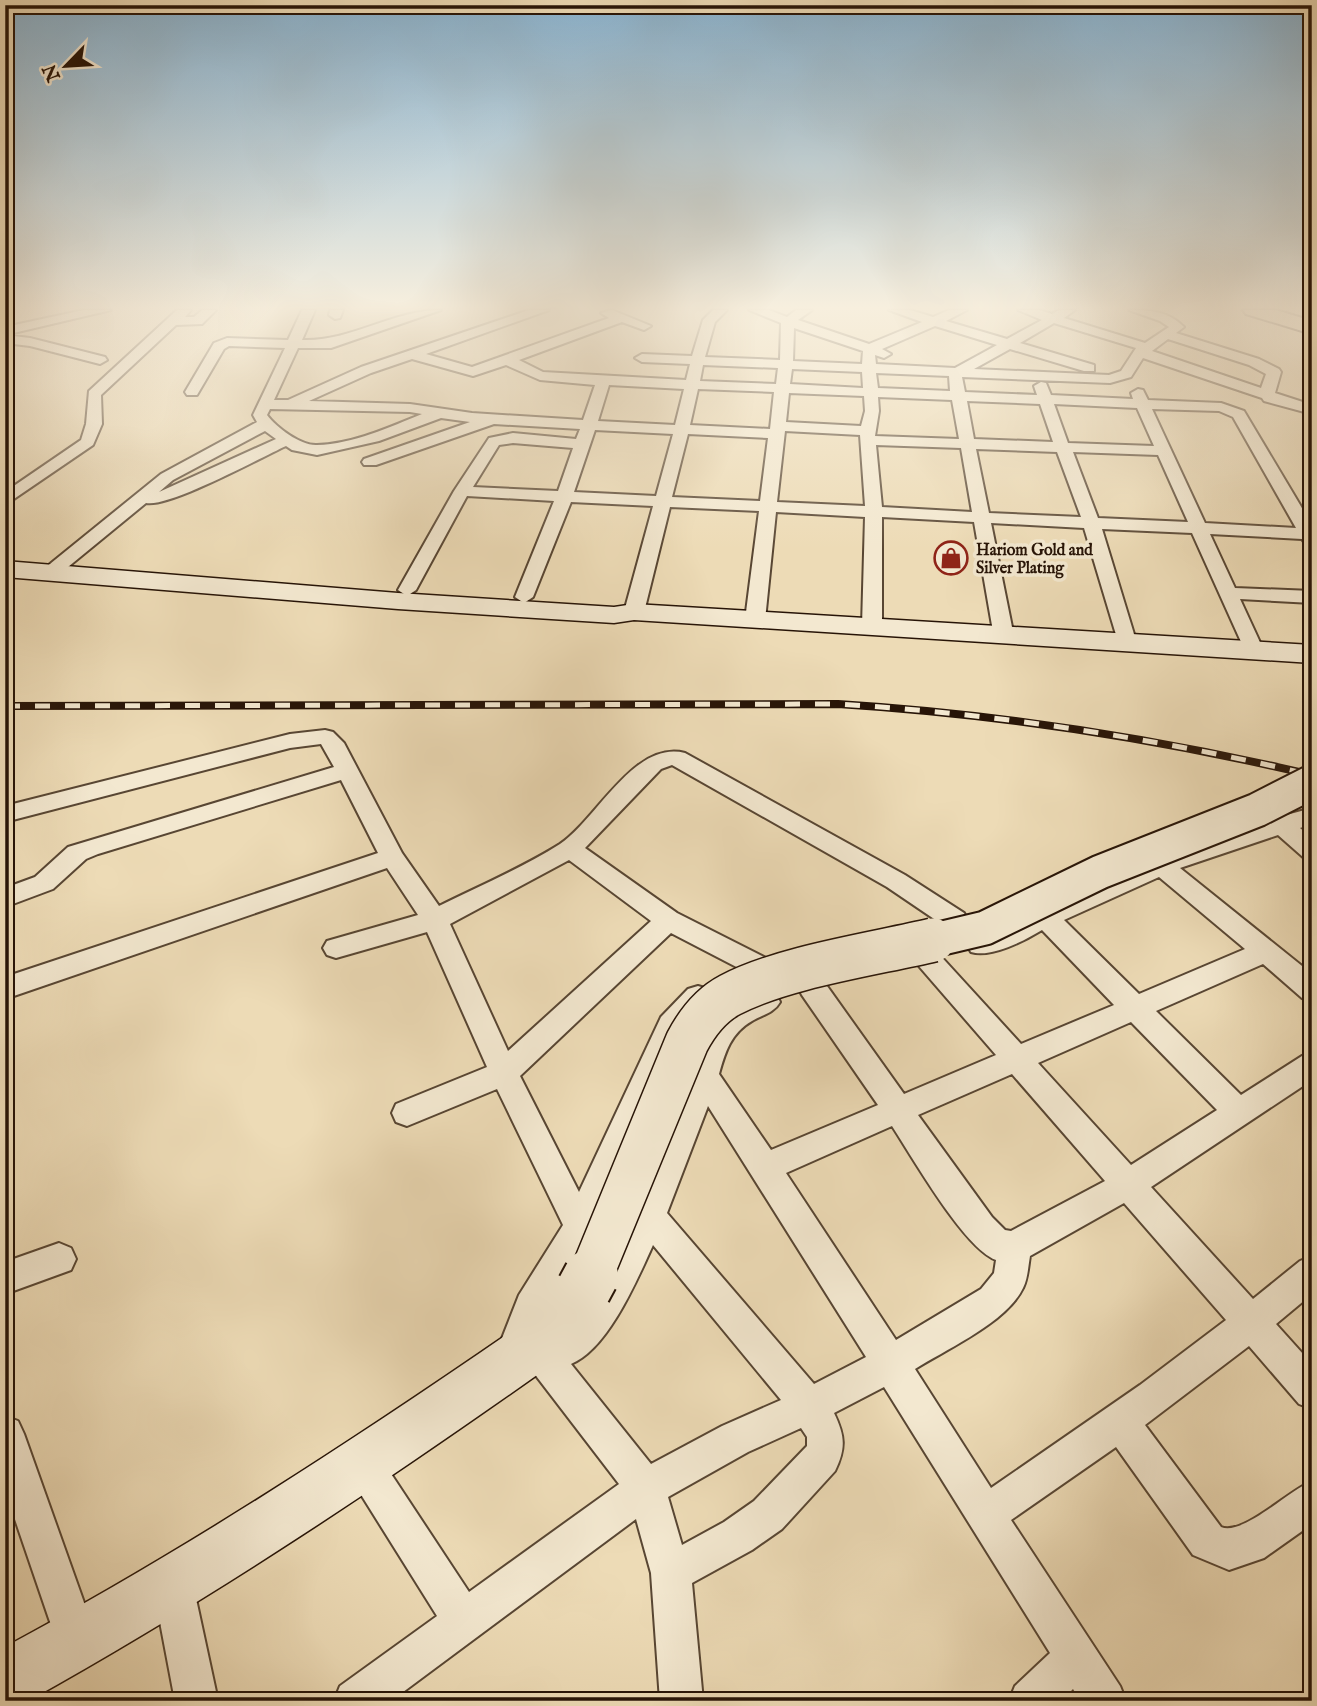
<svg xmlns="http://www.w3.org/2000/svg" width="1317" height="1706" viewBox="0 0 1317 1706" font-family="'IM FELL English',serif">
	<style>
		.lines { fill: none; stroke-linecap: round; stroke-linejoin: round }
		.street-casing { stroke: #584633; stroke-width: 4 }
		.secondary-casing { stroke: #271407; stroke-width: 3 }
		.primary-casing { stroke: #271407; stroke-width: 4 }
		.street { fill: #f3e8d0; fill-rule: evenodd }
		.secondary { fill: #f3e8d0; fill-rule: evenodd }
		.primary { fill: #eddbb6; fill-rule: evenodd }
		.rail-casing { stroke: #271407; stroke-width: 8 }
		.rail { stroke: #f3e8d0; stroke-width: 5; stroke-dasharray: 15; stroke-linecap: butt }
		.secondary-bridge-far2-casing { stroke: #271407; stroke-width: 37; stroke-linecap: butt }
		.secondary-bridge-far1-casing { stroke: #271407; stroke-width: 46; stroke-linecap: butt }
		.secondary-bridge-casing { stroke: #271407; stroke-width: 58; stroke-linecap: butt }
		.secondary-bridge-far2 { stroke: #f3e8d0; stroke-width: 33 }
		.secondary-bridge-far1 { stroke: #f3e8d0; stroke-width: 43 }
		.secondary-bridge { stroke: #f3e8d0; stroke-width: 54 }
		.labels { text-anchor: middle; stroke-width: 7; stroke-linejoin: round; paint-order: stroke }
		.far-poi-label { font-size: 16px; font-weight: bold; fill: #271407; stroke: #f3e8d0; text-anchor: start }
	</style>
	<rect width="100%" height="100%" fill="#eddbb6"/>
	<filter id="stains"><feTurbulence type="fractalNoise" baseFrequency=".00286" numOctaves="4"/><feColorMatrix values="0 0 0 0 .2 0 0 0 0 .09 0 0 0 0 .02 0 0 0 .5 -.17"/></filter>
	<radialGradient id="worn" r=".72"><stop offset=".6" stop-color="#630" stop-opacity="0"/><stop offset="1" stop-color="#630" stop-opacity=".3"/></radialGradient>
	<g class="lines">
		<defs>
			<path id="street" d="M84,310h27l-106,25v-8z
				M177,310h14l-6,7h9l8,-7h14l-14,14 -26,1 -75,70 1,29 -9,21 -88,60v-13l76,-52 5,-16 3,-33z
				M302,310h13l-13,30c48,2 91,-30 139,-30l-110,38h-33l-24,52h14l73,-33 168,-57h20l-123,44 46,13 137,-49 -8,-5 11,-3 39,16 -7,4 -22,-8 -103,38 24,12 143,8 4,-16 -48,-2 -7,-4 7,-4 50,2 11,-36 10,-10h14l-12,12 -10,35 75,3 1,-37 -32,-13h20l18,7 9,-7h16l-14,10 71,24 53,-22 -33,-12h21l23,7 16,-7h18l-21,11 61,18 35,-19 -24,-10h21l13,4 7,-4h16l-11,8 81,25 24,-16 -9,-6 -31,-11c21,0 39,1 55,17l-8,6 83,26 20,10 2,3 -6,21 37,12v9l-48,-13 -2,-3 -119,-40 -12,19 -21,6 -148,-6 3,15 72,3 -3,-9 7,-4 5,1 5,12 82,4 -2,-6 7,-4 5,1 5,10 73,3 23,8 68,114v21l-6,-1 -4,-6 -92,-5 25,54 77,3v12l-72,-4 24,52 -3,4h-14l-55,-122 -90,-4 35,115 -3,4h-14l-36,-120 -93,-5 23,114 -3,4h-14l-3,-4 -20,-115 -92,-5v109l-10,6 -10,-6 3,-109 -89,-5 -11,108 -10,6 -10,-6 14,-109 -89,-4 -26,105 -10,6 -10,-6 29,-106 -82,-4 -38,95 -9,6 -9,-6 39,-96 -87,-5 -51,94 -9,6 -9,-6 56,-99 35,-53 24,-5 63,6 4,-10 -86,-5 -118,41h-12l-2,-3 2,-3 106,-37 -29,-4 -62,23 -62,14 -25,-5 -6,-4c-26,12 -117,62 -140,57l-89,73h-12l-3,-4 3,-4 116,-94 96,-52 -4,-7 32,-67 -56,-2 -5,3 -27,46h-10l-2,-3 29,-49 13,-5 61,2zM1054,323l82,25 -15,23 -12,4 -135,-6 36,-20 74,22h10v-6l-74,-22zM935,326l62,19 -42,23 -79,-4 -1,-9 9,3 7,-4 -9,-5zM794,328l69,23 -1,13 -69,-3zM1168,339l81,26 17,9 -5,14 -109,-37zM412,359l61,17 33,-11 34,15 55,5 -12,35 -111,-7 -62,-9 -101,-3 62,-28zM703,365l75,3 -2,16 -76,-3zM792,369l70,3 1,16 -73,-4zM876,373l73,3 1,15 -72,-3zM609,385l75,4 -9,36 -77,-4zM698,389l76,3 -4,37 -80,-4zM789,393l75,3 1,15 -4,15 -75,-4zM878,397l74,3 7,39 -84,-3 4,-25zM967,401l73,3 13,38 -79,-3zM1054,404l83,4 17,38 -86,-3zM270,409l140,3 12,2c-32,13 -69,30 -105,31 -16,1 -40,-17 -50,-30zM1152,409l67,2 14,6 63,111 -91,-5zM595,430l78,4 -17,62 -82,-4zM265,431l11,8 -117,53 14,-12zM785,431l75,4 5,71 -88,-4zM688,434l80,4 -8,63 -88,-4zM513,443l60,5 -15,43 -85,-4 26,-42zM876,445l85,3 11,64 -90,-5zM976,449l81,3 24,65 -92,-4zM1073,452l85,3 30,67 -90,-4z
				M330,310h13l-3,8 -5,1 -6,-4z
				M5,335l25,3 75,19 2,3 -7,4 -70,-18 -25,-3z
				M325,730l8,2 11,11 58,110 37,53c40,-20 83,-38 121,-62 37,-25 74,-104 125,-91l220,122 59,38 4,7 -4,7 -9,3 -9,-3 -59,-40 -215,-122 -11,4 -76,79 92,65 93,47 3,7 -3,7 -10,3 -10,-3 -79,-41 -151,143 59,116 82,-175 27,-28 10,-3 10,3 4,8 -30,35 -90,205 -47,78 -9,27 6,-3 8,4 45,-55 20,-33 29,-63 56,-147c15,-30 34,-43 66,-54l10,3 4,8c-6,11 -18,13 -28,19 -21,12 -27,31 -33,53l52,76 107,-45 -76,-110 -4,-8 4,-8 10,-3 10,3 82,115 92,-39 -78,-90 -4,-7 4,-7 9,-3 9,3 85,93 93,-39 -72,-75c-18,11 -51,28 -71,22l-4,-7 4,-7c67,-23 131,-58 197,-85 46,-18 97,-32 144,-45v16l-12,4 12,10v21l-9,-2 -25,-22 -98,33 132,106v27l-10,-3 -39,-34 -107,47 85,84 61,-39 10,-3v27l-161,107 102,112 47,-38 12,-5v38l-36,30 36,40v45l-13,-5 -50,-58 -104,79 76,102c22,9 67,-36 91,-46v43l-48,34 -35,12 -36,-15 -77,-108 -105,73 109,166 6,15h-46l-7,-12 -12,12h-52l6,-15 35,-33 -166,-266 -50,26c11,23 12,35 1,58l-53,58 -30,21 -60,33 11,118h-43l-9,-128 -15,-54 -245,182h-57l6,-15 97,-70 -87,-139 -6,-13 6,-13 13,-6 13,6 93,141 150,-108 -92,-120 -12,5 -12,-6 -6,-12 22,-56 44,-70 -66,-136 -90,37 -11,-4 -4,-9 4,-9 91,-37 -60,-135 -91,26 -9,-3 -4,-7 4,-7 91,-26 -31,-47 -382,131v-22l373,-124 -37,-73 -243,74 -12,5 -33,30 -48,18v-19l30,-11 33,-30 266,-80 -13,-23 -31,4 -285,74v-16l285,-72zM569,860l82,61 -143,130 -58,-127zM1159,877l86,72 -106,45 -75,-74zM1131,1022l86,88 -86,55 -93,-102zM1012,1074l93,107 -94,50 -6,-1 -13,-13 -74,-102zM708,1106l158,251 -52,27 -147,-171zM892,1126c21,32 72,122 104,134l-2,13 -13,16 -85,51 -110,-167zM1124,1203l102,117 -86,65 -149,103 -76,-119c32,-20 92,-47 108,-81 5,-10 5,-21 7,-32zM653,1245l128,155 -59,26 -71,38 -80,-100c37,-15 66,-84 82,-119zM801,1428l6,9v9l-53,55 -30,21 -42,23 -14,-48 80,-45z
				M59,1243l12,5 5,11 -5,11 -66,24v-32z
				M5,1416l13,5 6,13 74,208 -6,15 -15,6 -15,-6 -57,-167z
				M173,1565l14,6 6,14 25,116h-43l-22,-116 6,-14z"/>
			<path id="secondary" d="M5,561l393,32 216,14 20,-3 678,41v18l-678,-43 -20,3 -216,-14 -393,-32z
				M584,1266l17,6 7,17 -24,44 -23,25c-173,123 -348,240 -533,343h-23v-54c181,-97 352,-209 520,-325l25,-23 17,-27z"/>
			<path id="primary" d="M1243,310h33l36,11v13l-66,-20z"/>
		</defs>
		<!-- street casing -->
		<use href="#street" class="street-casing"/>
		<!-- secondary casing -->
		<use href="#secondary" class="secondary-casing"/>
		<!-- primary casing -->
		<use href="#primary" class="primary-casing"/>
		<!-- street -->
		<use href="#street" class="street"/>
		<!-- secondary -->
		<use href="#secondary" class="secondary"/>
		<!-- primary -->
		<use href="#primary" class="primary"/>
		<defs>
			<path id="rail" d="M5,706l833,-2c161,10 317,34 474,71"/>
		</defs>
		<!-- rail casing -->
		<use href="#rail" class="rail-casing"/>
		<!-- rail -->
		<use href="#rail" class="rail"/>
		<defs>
			<path id="secondary-bridge-far2" d="M926,942l59,-14 115,-56 157,-62 55,-28"/>
			<path id="secondary-bridge-far1" d="M590,1278l97,-236c10,-19 24,-37 43,-47 53,-28 144,-41 203,-55"/>
			<path id="secondary-bridge" d="M584,1289l7,-13"/>
		</defs>
		<!-- secondary-bridge-far2 casing -->
		<use href="#secondary-bridge-far2" class="secondary-bridge-far2-casing"/>
		<!-- secondary-bridge-far1 casing -->
		<use href="#secondary-bridge-far1" class="secondary-bridge-far1-casing"/>
		<!-- secondary-bridge casing -->
		<use href="#secondary-bridge" class="secondary-bridge-casing"/>
		<!-- secondary-bridge-far2 -->
		<use href="#secondary-bridge-far2" class="secondary-bridge-far2"/>
		<!-- secondary-bridge-far1 -->
		<use href="#secondary-bridge-far1" class="secondary-bridge-far1"/>
		<!-- secondary-bridge -->
		<use href="#secondary-bridge" class="secondary-bridge"/>
	</g>
	<!-- sky -->
	<linearGradient id="sky" x2="0" y2="1"><stop stop-color="#8ab6d5"/><stop offset="0.56" stop-color="#f7efde"/><stop offset="1" stop-color="#f7efde" stop-opacity="0"/></linearGradient>
	<rect width="1317" height="549" fill="url(#sky)"/>
	<!-- icons -->
	<defs>
		<symbol id="shop-ring" viewBox="-11 -11 22 22"><circle r="9.5" fill="#f3e8d0" stroke="#8f2418" stroke-width="1.5"/><path d="M-5-2.5h2.3a2.7 3.5 0 0 1 5.4 0H5L5.5 6h-11ZM-1.5-2.5h3a1.5 2.3 0 0 0-3 0Z" fill="#8f2418"/></symbol>
	</defs>
	<g fill-rule="evenodd">
		<use href="#shop-ring" x="932" y="539" width="38" height="38"/>
	</g>
	<g class="labels">
		<!-- far-poi labels -->
		<g class="far-poi-label">
			<text x="976" y="555">Hariom Gold and<tspan x="976" dy="18">Silver Plating</tspan></text>
		</g>
	</g>
	<!-- margin -->
	<rect width="1317" height="1706" fill="none" stroke="#eddbb6" stroke-width="28"/>
	<rect x="7" y="7" width="1303" height="1692" fill="none" stroke="#271407" stroke-width="3.5"/>
	<rect x="14" y="14" width="1289" height="1678" fill="none" stroke="#271407" stroke-width="2"/>
	<!-- north arrow -->
	<g transform="translate(66 66) rotate(245)" stroke="#f3e8d0" stroke-width="5" paint-order="stroke">
	<path d="M0-5L12 26L0 18L-12 26Z" fill="#271407"/>
	<text y="-10" font-size="19" font-weight="bold" text-anchor="middle" fill="#271407">N</text>
	</g>
	<rect width="100%" height="100%" filter="url(#stains)"/>
	<rect width="100%" height="100%" fill="url(#worn)"/>
</svg>
